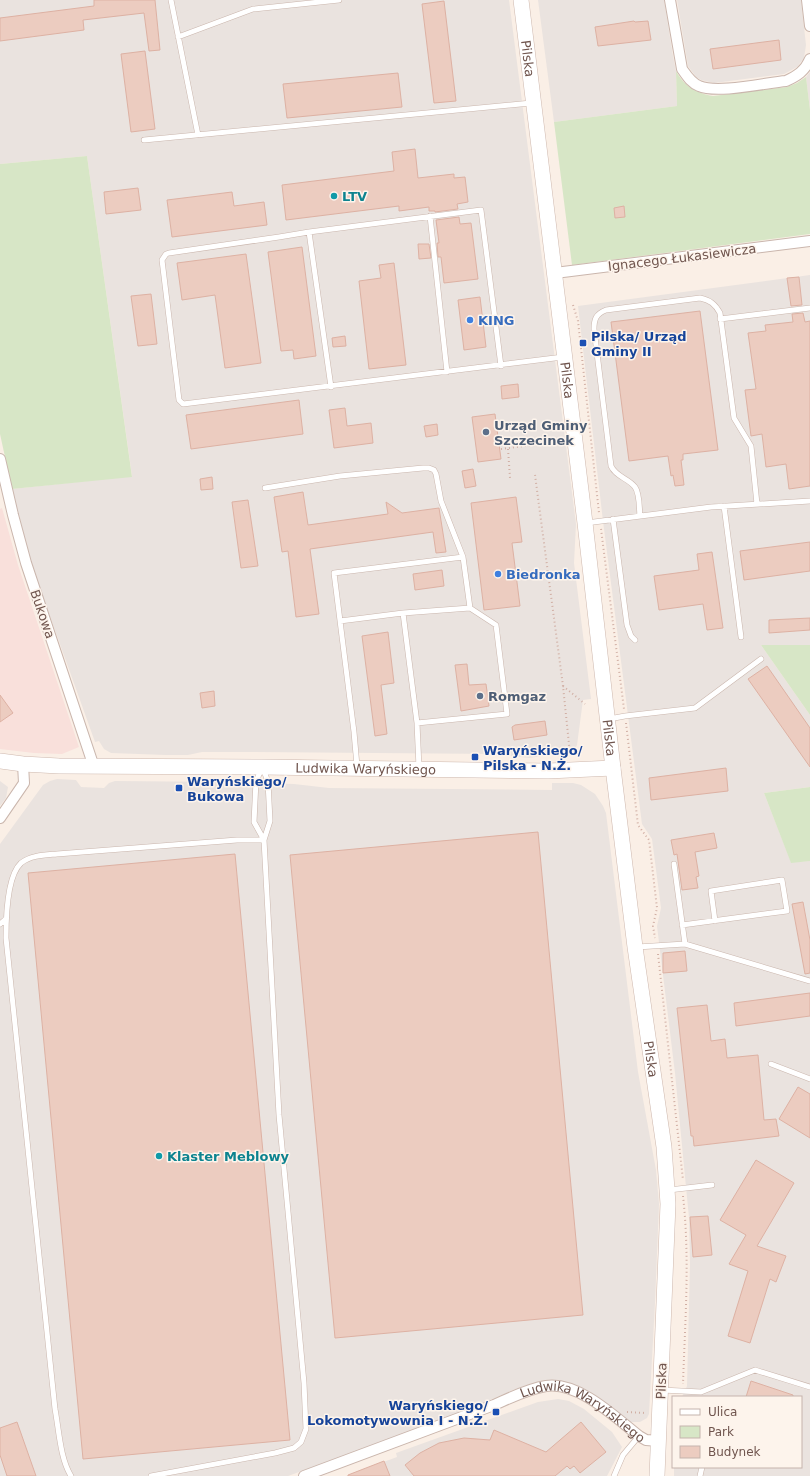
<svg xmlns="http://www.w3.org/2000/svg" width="810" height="1476" viewBox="0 0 810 1476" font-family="'DejaVu Sans',sans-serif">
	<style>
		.commercial { fill: #f9e0db }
		.industrial { fill: #eae3df }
		.green { fill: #d7e6c6 }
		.building { fill: #ecccc0; stroke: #ddb1a3 }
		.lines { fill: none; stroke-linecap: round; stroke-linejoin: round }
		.lane-casing { stroke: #cab6ad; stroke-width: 6 }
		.street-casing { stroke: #cab6ad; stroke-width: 12 }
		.secondary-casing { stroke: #ceb8ae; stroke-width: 16 }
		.path { stroke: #d1afa4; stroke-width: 2; stroke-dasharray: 1 3; stroke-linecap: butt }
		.lane { stroke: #fff; stroke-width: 5 }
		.street { stroke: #fff; stroke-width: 10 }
		.secondary { stroke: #fff; stroke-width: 15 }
		.culture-dot { fill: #0f9aa8; stroke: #fdf4ec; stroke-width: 1.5 }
		.shop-dot { fill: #3f7fe0; stroke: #fdf4ec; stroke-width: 1.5 }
		.transit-dot { fill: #1a4fb4; stroke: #fdf4ec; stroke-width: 1.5 }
		.service-dot { fill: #5c6f8a; stroke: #fdf4ec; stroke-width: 1.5 }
		.labels { text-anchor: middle; stroke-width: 3; stroke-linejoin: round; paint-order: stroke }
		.street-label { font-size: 13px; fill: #70554e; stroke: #fdf4ec }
		.culture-label { font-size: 13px; font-weight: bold; fill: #0d838f; stroke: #fdf4ec; text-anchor: start }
		.shop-label { font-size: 13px; font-weight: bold; fill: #366cbe; stroke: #fdf4ec; text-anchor: start }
		.transit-label { font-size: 13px; font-weight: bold; fill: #164399; stroke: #fdf4ec; text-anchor: start }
		.service-label { font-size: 13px; font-weight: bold; fill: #4e5e75; stroke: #fdf4ec; text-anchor: start }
	</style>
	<rect width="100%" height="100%" fill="#faefe6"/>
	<!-- commercial -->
	<path class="commercial" d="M2,508l16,57 61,182 -17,7 -28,-1 -34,-4v-240z"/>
	<!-- industrial -->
	<path class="industrial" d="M0,0h509l67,524 -2,39 17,136 -8,1 -6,45 -3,6 -45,7 -32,-4 -250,-2h-45l-14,3h-22l-55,-2 -7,-4 -5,-8 -4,1 -53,-148 -11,-33 -19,-72 120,-13 -45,-320 -87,8z
		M538,0h126l9,56 3,15 1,35 -123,16z
		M677,0h124l5,45 -2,13 -7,9 -13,7 -62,8 -8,1 -13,-3 -5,-3 -8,-11z
		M810,72v38l-4,-33z
		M810,275v370h-49l49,70v72l-46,6 27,69 19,-1v615h-136v-9h127v-70h-119l5,-11 3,-122 -1,-46 -14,-145 -18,-147 4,-18 -9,-69 -10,-15 -39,-303 -25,-215z
		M57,779l19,1 5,7 23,1 5,-5 6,-2 112,1 67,2 35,4 223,2v-7h21l8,2 14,9 8,12 3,7 32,259 18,98 3,34 -4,99 -6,111 -2,4 -7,4h-9l-53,-36 -12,-4 -19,-2 -14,3 -15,5 -73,31 -157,57h-288v-632l43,-59 7,-4z
		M0,781l8,6 -2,11 -6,8z
		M558,1399l11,2 15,8 28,23 10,15 -15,29h-261l51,-19 -1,-4 142,-51z"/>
	<!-- green -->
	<path class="green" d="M676,71c9,16 20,22 37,25l74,-9 10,-4 9,-6 4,33v124l-238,31 -18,-143 123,-16z
		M87,156l45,321 -120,12 -12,-55v-270z
		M761,645h49v70z
		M810,787v74l-19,2 -27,-70z"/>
	<!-- building -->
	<path class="building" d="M94,0h61l5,50 -11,1 -5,-38 -61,7 1,10 -84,11v-23l94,-12z
		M444,1l12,100 -22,2 -12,-99z
		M634,21l1,1 13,-1 3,19 -53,6 -3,-19z
		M779,40l2,20 -68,9 -3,-20z
		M145,51l10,78 -24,3 -10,-78z
		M398,73l4,34 -115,11 -4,-34z
		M415,149l3,29 36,-4v4l11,-1 3,25 -11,2 1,5 -23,3v-1h-6v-4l-30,4v-5l-113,14 -4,-35 112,-14 -2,-19z
		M138,188l3,22 -35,4 -2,-22z
		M232,192l2,14 30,-4 3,23 -95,12 -5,-37z
		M624,206l1,11 -10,1 -1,-10z
		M459,217l1,7 11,-1 7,56 -34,4 -3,-26h-3l-1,-14h2l-3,-23z
		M418,244h11l2,14 -12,1z
		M302,247l14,109 -22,3 -1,-9 -12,1 -13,-99z
		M246,254l15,109 -36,5 -10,-73 -33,5 -5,-37z
		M394,263l12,102 -37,4 -10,-88 22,-3 -2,-13z
		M799,277l3,28 -11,1 -4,-28z
		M151,294l6,50 -19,2 -7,-50z
		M480,297l6,50 -22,3 -6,-50z
		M700,311l18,139 -35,4v6h-2l3,25 -9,1 -2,-11 -2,1 -3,-20 -39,5 -18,-139z
		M803,313l2,9 5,-1v165l-21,3 -3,-25 -20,3 -4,-33 -11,2 -6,-46 11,-1 -8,-56 18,-2 -1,-6 28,-3 -1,-8z
		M345,336l1,10 -13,1 -1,-9z
		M518,384l1,13 -17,2 -1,-13z
		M299,400l4,34 -112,15 -5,-34z
		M345,408l2,18 24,-3 2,20 -39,5 -5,-38z
		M495,414l6,45 -23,3 -6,-45z
		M437,424l1,11 -12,2 -2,-11z
		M473,469l3,17 -11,2 -3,-17z
		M212,477l1,12 -12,1 -1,-11z
		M303,492l5,33 80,-11 -2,-12 16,11 37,-5 7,44 -10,1 -3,-21 -123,17 9,65 -23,3 -8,-66 -6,1 -8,-55z
		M516,497l6,45 -10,1 8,63 -36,4 -13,-107z
		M248,500l10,66 -17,2 -9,-66z
		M810,542v29l-66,9 -4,-29z
		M712,552l11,76 -16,2 -4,-26 -44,6 -5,-34 45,-6 -2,-16z
		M442,570l2,16 -29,4 -2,-16z
		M810,618v12l-41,3v-13z
		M388,632l6,51 -13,2 6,49 -12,2 -13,-100z
		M467,664l2,21 17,-1 3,22 -28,5 -6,-46z
		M767,666l43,62v39l-62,-88z
		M214,691l1,15 -13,2 -2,-15z
		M0,695l13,18 -13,9z
		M545,721l2,14 -33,5 -2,-13 3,-2z
		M726,768l2,23 -77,9 -2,-22z
		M538,832l45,483 -248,23 -45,-483z
		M714,833l3,15 -22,4 4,24 -3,1 2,11 -16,2 -5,-36 -3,1 -3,-15z
		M235,854l55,586 -207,19 -55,-586z
		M803,902l7,38v33l-5,1 -13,-70z
		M685,951l2,20 -24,2v-20z
		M810,993v23l-74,10 -2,-23z
		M707,1005l4,36 14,-2 2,19 31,-3 6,65 12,-1 3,17 -85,10 -1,-10h-2l-14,-128z
		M798,1087l12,7v44l-31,-19z
		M756,1160l38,23 -37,63 29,10 -10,26 -6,-3 -20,64 -22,-7 20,-65 -19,-7 17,-29 -26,-15z
		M708,1216l4,39 -19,2 -3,-40z
		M751,1381l42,14v2h-47z
		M17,1422l19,54h-29l-7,-21v-27z
		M581,1422l25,30 -26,21 -6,-7 -4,3 -3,-3 -12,10h-141l-9,-11 15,-12 19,-10 25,-5 26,2 4,-10 52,22z
		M384,1461l6,15h-42v-1z"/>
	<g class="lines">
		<defs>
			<path id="lane" d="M171,0l27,135
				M178,37l75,-28 86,-9
				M144,140l387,-37
				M430,216l17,156
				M309,232l22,155
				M720,319l90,-11
				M501,366l-20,-156 -172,22 -30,5 -110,16 -3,1 -4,6 17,140 4,4 380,-47
				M265,488l75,-12 83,-8h6l5,2 2,4 5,27 22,56 7,51 26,17 11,89 -90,9
				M724,506l17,131
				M640,516c-1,-8 0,-22 -5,-29 -7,-9 -19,-10 -24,-21l-17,-137c0,-10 2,-15 12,-19l94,-12c10,2 15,6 20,15l14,105 17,28 6,58
				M613,519l14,106 4,11 4,4
				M586,523l125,-16 99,-6
				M403,613l14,110 2,45
				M340,621l63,-8 67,-5
				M609,719l16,-3 70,-8 66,-49
				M357,766l-3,-34 -20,-159 129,-16
				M262,768l-6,13 -2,41 10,18
				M263,768l5,14 2,39 -6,19
				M674,864l11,80
				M0,924l6,-5
				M682,925l105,-14 -5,-31 -71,11 4,30
				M637,947l48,-3 125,37
				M771,1064l39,15
				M669,1190l43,-5
				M662,1390l39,2 54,-22 55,17
				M71,1476c-11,-18 -12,-46 -16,-67l-49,-471c0,-18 1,-62 15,-75 10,-8 24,-8 36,-9l180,-14h27l15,275 25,268 2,46 -5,13 -7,6 -19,5 -124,23
				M614,1476l9,-21 16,-19
				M700,1476l2,-9"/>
			<g id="street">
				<path d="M670,0l12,69c5,7 9,14 17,17 18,8 66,-3 87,-5 11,-5 19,-10 24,-22"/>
				<path d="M807,0l3,26"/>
				<path d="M555,273l255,-32"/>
				<path d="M0,459l13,56 13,48 68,204"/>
				<path d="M0,818l24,-35 -1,-19"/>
				<path id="s1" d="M304,1476l190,-71c16,-7 33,-16 52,-19 32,-5 69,31 93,50l7,4 13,1"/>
			</g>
			<g id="secondary">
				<path id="s2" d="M521,0l64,523 28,245 22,179 29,200 4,57 -11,272"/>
				<path id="s3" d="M0,761l23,3 36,2 203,1 286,4 65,-3"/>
			</g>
		</defs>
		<!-- lane casing -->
		<use href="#lane" class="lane-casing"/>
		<!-- street casing -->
		<use href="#street" class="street-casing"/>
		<!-- secondary casing -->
		<use href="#secondary" class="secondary-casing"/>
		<!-- path -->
		<path class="path" d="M573,305l5,16 21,192
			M501,449l39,-5
			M508,449l2,29
			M535,475l28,211 7,68
			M601,529l23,180
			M563,686l22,18
			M626,723l12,102 11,15 8,68 -4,18 2,12
			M658,954l25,226
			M683,1196c7,62 2,126 0,188
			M627,1412l19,1"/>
		<!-- lane -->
		<use href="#lane" class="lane"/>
		<!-- street -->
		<use href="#street" class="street"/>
		<!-- secondary -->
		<use href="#secondary" class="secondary"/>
	</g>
	<!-- markers -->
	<g class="culture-dot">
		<circle cx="334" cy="196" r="4"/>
		<circle cx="159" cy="1156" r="4"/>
	</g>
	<g class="shop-dot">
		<circle cx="470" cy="320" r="4"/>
		<circle cx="498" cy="574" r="4"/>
	</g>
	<g class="transit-dot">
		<rect x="579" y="339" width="8" height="8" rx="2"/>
		<rect x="471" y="753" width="8" height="8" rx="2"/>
		<rect x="175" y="784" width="8" height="8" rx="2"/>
		<rect x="492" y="1408" width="8" height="8" rx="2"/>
	</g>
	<g class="service-dot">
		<circle cx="486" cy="432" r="4"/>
		<circle cx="480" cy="696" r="4"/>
	</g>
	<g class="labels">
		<!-- street labels -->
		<g class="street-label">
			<text dy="5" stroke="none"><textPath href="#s2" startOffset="59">Pilska</textPath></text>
			<text transform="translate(682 257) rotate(-7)" y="5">Ignacego Łukasiewicza</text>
			<text dy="5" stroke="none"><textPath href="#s2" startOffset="383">Pilska</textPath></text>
			<text transform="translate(43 614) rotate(71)" y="5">Bukowa</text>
			<text dy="5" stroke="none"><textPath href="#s2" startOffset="743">Pilska</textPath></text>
			<text dy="5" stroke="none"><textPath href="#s3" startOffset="366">Ludwika Waryńskiego</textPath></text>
			<text dy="5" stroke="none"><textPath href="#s2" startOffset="1067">Pilska</textPath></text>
			<text transform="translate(661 1381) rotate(-88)" y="5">Pilska</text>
			<text dy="5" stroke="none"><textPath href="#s1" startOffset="302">Ludwika Waryńskiego</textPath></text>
		</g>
		<!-- culture labels -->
		<g class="culture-label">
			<text x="342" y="201">LTV</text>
			<text x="167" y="1161">Klaster Meblowy</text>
		</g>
		<!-- shop labels -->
		<g class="shop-label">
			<text x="478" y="325">KING</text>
			<text x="506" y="579">Biedronka</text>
		</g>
		<!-- transit labels -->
		<g class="transit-label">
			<text x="591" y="341">Pilska/ Urząd<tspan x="591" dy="15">Gminy II</tspan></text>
			<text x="483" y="755">Waryńskiego/<tspan x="483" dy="15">Pilska - N.Ż.</tspan></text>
			<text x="187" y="786">Waryńskiego/<tspan x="187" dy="15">Bukowa</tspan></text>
			<text x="488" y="1410" text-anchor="end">Waryńskiego/<tspan x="488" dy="15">Lokomotywownia I - N.Ż.</tspan></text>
		</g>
		<!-- service labels -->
		<g class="service-label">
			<text x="494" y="430">Urząd Gminy<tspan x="494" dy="15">Szczecinek</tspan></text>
			<text x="488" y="701">Romgaz</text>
		</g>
	</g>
	<!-- legend -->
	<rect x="672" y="1396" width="130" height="72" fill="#fdf4ec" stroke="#c5b4ad"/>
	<rect x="680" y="1409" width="20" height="6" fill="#ffffff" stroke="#c5b4ad"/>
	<text x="708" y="1416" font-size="12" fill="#70554e">Ulica</text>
	<rect x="680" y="1426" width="20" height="12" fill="#d7e6c6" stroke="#c5b4ad"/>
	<text x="708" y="1436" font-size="12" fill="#70554e">Park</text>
	<rect x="680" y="1446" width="20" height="12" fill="#ecccc0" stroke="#c5b4ad"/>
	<text x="708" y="1456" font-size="12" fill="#70554e">Budynek</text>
</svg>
